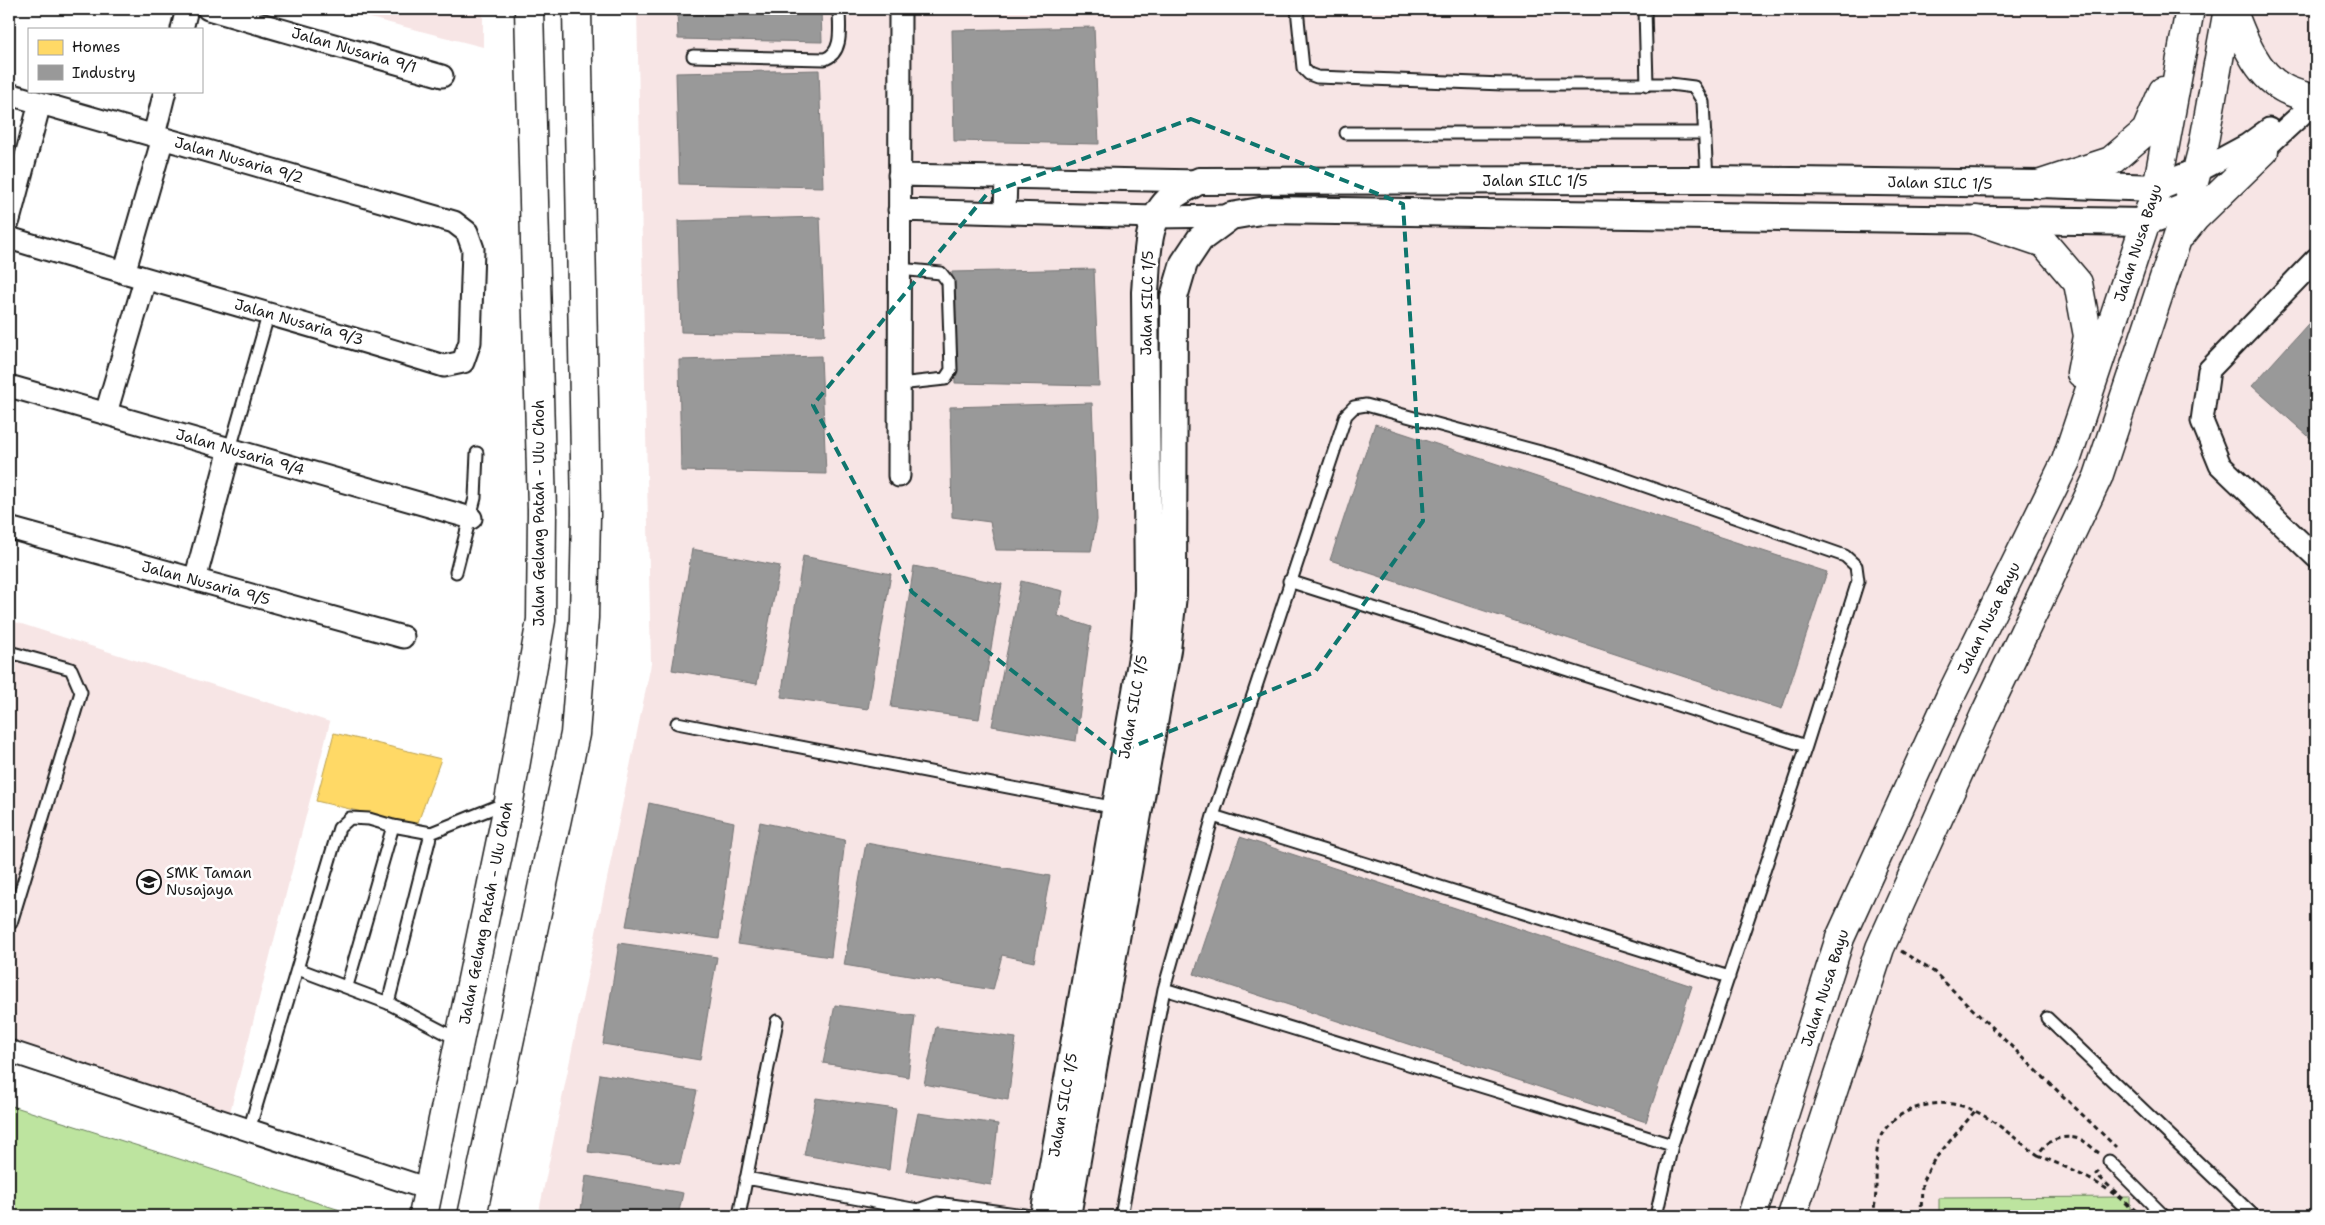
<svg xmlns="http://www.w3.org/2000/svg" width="2325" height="1225" viewBox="0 0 2325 1225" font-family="'Shantell Sans',sans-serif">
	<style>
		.built { fill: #f7e5e5 }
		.green { fill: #bde49f; stroke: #6c805e }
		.homes { fill: #ffd966; stroke: #bba050 }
		.industry { fill: #999; stroke: #747474 }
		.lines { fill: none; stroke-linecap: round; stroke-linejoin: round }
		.service-casing { stroke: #1c1c1c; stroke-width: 15 }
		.minor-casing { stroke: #1c1c1c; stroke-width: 25 }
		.tertiary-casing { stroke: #1c1c1c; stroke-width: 30 }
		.secondary-casing { stroke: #1c1c1c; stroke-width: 31 }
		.primary-casing { stroke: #1c1c1c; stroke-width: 31 }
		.path { stroke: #1c1c1c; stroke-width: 3; stroke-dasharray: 5 4; stroke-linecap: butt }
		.service { stroke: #fff; stroke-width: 11 }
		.minor { stroke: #fff; stroke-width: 21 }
		.tertiary { stroke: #fff; stroke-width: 26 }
		.secondary { stroke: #fff; stroke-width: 28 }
		.primary { stroke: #fff; stroke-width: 28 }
		.marked { fill: none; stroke: #0f766e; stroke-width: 4; stroke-dasharray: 10 6; stroke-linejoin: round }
		.labels { text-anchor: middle; stroke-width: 5; stroke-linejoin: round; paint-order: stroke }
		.street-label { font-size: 15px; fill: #1c1c1c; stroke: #fff }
		.poi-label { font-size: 15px; fill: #1c1c1c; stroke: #fff; text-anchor: start }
	</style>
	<rect width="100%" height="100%" fill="#fff"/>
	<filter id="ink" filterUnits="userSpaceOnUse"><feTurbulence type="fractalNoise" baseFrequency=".02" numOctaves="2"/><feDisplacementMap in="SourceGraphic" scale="10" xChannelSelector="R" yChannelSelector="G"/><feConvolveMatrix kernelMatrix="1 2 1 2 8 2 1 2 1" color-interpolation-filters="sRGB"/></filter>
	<g filter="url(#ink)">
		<!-- built -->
		<path class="built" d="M335,9h148v38z
			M637,9h1679v1207h-1778l113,-552z
			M9,620l321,102 -101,394 -220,-74z"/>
		<!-- green -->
		<path class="green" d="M9,1105l350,111h-350z
			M2130,1197v19h-191v-18z"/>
		<!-- homes -->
		<path class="homes" d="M334,733l107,26 -24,66 -101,-24z"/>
		<!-- industry -->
		<path class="industry" d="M677,9h144l1,33 -144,-3z
			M1094,27l5,117 -145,-3 -2,-111z
			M819,70l4,117 -144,-3 -3,-111z
			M820,217l5,118 -144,-3 -3,-111z
			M1094,269l5,117 -144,-3 -3,-111z
			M2316,315v128l-64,-57z
			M821,356l5,118 -145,-3 -2,-111z
			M1092,403l5,117 -6,31 -95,-1 -6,-28 -38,-5 -2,-110z
			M1375,424l452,148 -45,137 -452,-149z
			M692,549l88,17 -23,118 -85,-14z
			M803,556l88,18 -23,135 -87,-12z
			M914,566l88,18 -23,135 -88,-12z
			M1021,581l42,10 -5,25 33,11 -15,114 -84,-15z
			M649,803l85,19 -15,117 -93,-13z
			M760,822l85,18 -14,117 -93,-13z
			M1240,837l452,149 -46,136 -452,-148z
			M866,843l184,33 -16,86 -32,-7 -9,35 -149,-25z
			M619,943l98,14 -17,103 -97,-16z
			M835,1005l80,11 -7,61 -85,-14z
			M936,1027l80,11 -8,62 -84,-16z
			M600,1074l97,17 -17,73 -92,-12z
			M816,1098l80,11 -7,61 -85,-15z
			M918,1113l80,11 -7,61 -85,-14z
			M586,1176l97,17 -5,23h-98z"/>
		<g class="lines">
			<defs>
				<path id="service" d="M1297,9l6,59 6,6 8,3 186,7h167l24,3 9,15 4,78
					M1645,9l2,76
					M693,56l132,3c19,-7 14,-33 14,-50
					M1346,133h359
					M899,269l42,4 7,9 3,88 -6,9 -46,5
					M230,449l39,-137
					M456,572l19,-74 2,-45
					M1289,581l517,165
					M9,652l62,17 10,23 -70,231
					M677,723l439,85
					M1213,816l516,161
					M298,969l90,34 71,37
					M347,986l46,-160
					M1164,989l508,156
					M388,1003l43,-170
					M2047,1018l207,198
					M249,1130l90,-302 11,-10 19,1 24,7 38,7 77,-31
					M2109,1161l55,55
					M746,1178l172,32 9,6
					M918,1210l19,-7 94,13
					M739,1216l38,-195
					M1121,1216l43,-227 49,-173 133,-401 8,-8 12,-2 208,56 271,95 11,10 2,15 -52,165 -134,399 -16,71"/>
				<path id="minor" d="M208,9l234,67
					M182,29l5,-20
					M9,94l445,128 13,10 6,17 -3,93 -7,20 -19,4c-145,-45 -291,-84 -435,-128
					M154,135l11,-44
					M2252,160l64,-59
					M2197,172l50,-27 22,-16
					M899,175l300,6
					M899,210l256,7 76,-1
					M1005,212l1,-35
					M9,220l31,-117
					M2316,259l-107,111 -7,51 18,44 96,92
					M124,273l39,-135
					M9,386l462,132
					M106,413l39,-133
					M899,476l1,-467
					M9,528l394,109
					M195,580l35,-131
					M9,1051l419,138"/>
				<path id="tertiary" d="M1044,1216l101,-576 3,-51 -3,-297c3,-32 -1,-73 27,-95 8,-6 18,-11 27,-16l508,-1 334,4 116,4 40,-16
					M1067,1216l100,-566 6,-55 1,-298 10,-34 16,-24 31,-23 35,-6 880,12 42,-16"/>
				<path id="secondary" d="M2232,9c10,27 24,65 51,79 10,6 23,8 33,12
					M2041,184l70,-23 35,-30 17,-40
					M1976,220l68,23 34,40 10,53 -7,37
					M2182,234l13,-16 69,-67
					M1752,1216l88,-278 111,-243 115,-234 91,-273 33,-179
					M1792,1216l88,-268 106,-236 112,-235 90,-271 15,-59 25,-138"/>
				<path id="primary" d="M423,1216l86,-415 32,-181 1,-110 -13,-501
					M472,1216l103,-482 9,-116 2,-104 -9,-505"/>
			</defs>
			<!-- service casing -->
			<use href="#service" class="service-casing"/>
			<!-- minor casing -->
			<use href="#minor" class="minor-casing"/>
			<!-- tertiary casing -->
			<use href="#tertiary" class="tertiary-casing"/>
			<!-- secondary casing -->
			<use href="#secondary" class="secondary-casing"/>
			<!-- primary casing -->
			<use href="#primary" class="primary-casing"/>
			<!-- path -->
			<path class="path" d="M1901,951l33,21 182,175
				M2038,1155c25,11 86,36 97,61
				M2099,1171l-3,3 40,37
				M1871,1216c9,-14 2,-57 8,-75 4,-14 19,-26 31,-31 56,-22 85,15 128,45 8,-15 24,-21 41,-16 7,2 14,10 20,14
				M1921,1216l1,-34 12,-22 42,-50"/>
			<!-- service -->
			<use href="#service" class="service"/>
			<!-- minor -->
			<use href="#minor" class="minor"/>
			<!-- tertiary -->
			<use href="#tertiary" class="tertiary"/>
			<!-- secondary -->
			<use href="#secondary" class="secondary"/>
			<!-- primary -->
			<use href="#primary" class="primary"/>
		</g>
	</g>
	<!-- marked area -->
	<path class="marked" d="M1191,119l212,85 20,317 -108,151 -198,81 -205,-161 -99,-187 174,-211z"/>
	<!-- icons -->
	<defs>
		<symbol id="school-ring" viewBox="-11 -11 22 22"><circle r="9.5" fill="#fff" stroke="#1c1c1c" stroke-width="1.5"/><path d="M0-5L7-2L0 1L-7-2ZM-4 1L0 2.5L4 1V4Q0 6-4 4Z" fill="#1c1c1c"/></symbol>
	</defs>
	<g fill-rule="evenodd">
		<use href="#school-ring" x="135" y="868" width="28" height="28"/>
	</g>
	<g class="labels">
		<!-- street labels -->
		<g class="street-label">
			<text transform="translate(354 50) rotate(16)" y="5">Jalan Nusaria 9/1</text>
			<text transform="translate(239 160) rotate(16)" y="5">Jalan Nusaria 9/2</text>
			<text x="1535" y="186">Jalan SILC 1/5</text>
			<text transform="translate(1940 183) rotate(1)" y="5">Jalan SILC 1/5</text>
			<text transform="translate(2138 243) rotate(-72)" y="5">Jalan Nusa Bayu</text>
			<text transform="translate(1147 303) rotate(-89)" y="5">Jalan SILC 1/5</text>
			<text transform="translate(299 322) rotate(16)" y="5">Jalan Nusaria 9/3</text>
			<text transform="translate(240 452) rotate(16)" y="5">Jalan Nusaria 9/4</text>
			<text transform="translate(539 513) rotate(-90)" y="5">Jalan Gelang Patah - Ulu Choh</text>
			<text transform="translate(206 583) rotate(15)" y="5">Jalan Nusaria 9/5</text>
			<text transform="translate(1989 618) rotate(-64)" y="5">Jalan Nusa Bayu</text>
			<text transform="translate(1133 707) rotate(-80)" y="5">Jalan SILC 1/5</text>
			<text transform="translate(486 913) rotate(-79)" y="5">Jalan Gelang Patah - Ulu Choh</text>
			<text transform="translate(1825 988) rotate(-72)" y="5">Jalan Nusa Bayu</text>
			<text transform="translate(1063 1105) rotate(-80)" y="5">Jalan SILC 1/5</text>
		</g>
		<!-- poi labels -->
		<g class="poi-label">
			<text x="166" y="878">SMK Taman<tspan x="166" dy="17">Nusajaya</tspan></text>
		</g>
	</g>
	<!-- margin -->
	<rect width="2325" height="1225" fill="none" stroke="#fff" stroke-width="30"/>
	<rect x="15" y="15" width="2295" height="1195" fill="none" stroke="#1c1c1c" stroke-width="2" filter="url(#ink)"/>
	<!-- legend -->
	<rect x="28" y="28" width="175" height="65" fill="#ffffff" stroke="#a4a4a4"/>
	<rect x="38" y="40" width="25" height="15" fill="#ffd966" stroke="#a4a4a4"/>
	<text x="72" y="52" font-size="15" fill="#1c1c1c">Homes</text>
	<rect x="38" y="65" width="25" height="15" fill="#999999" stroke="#a4a4a4"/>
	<text x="72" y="78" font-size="15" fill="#1c1c1c">Industry</text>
</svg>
